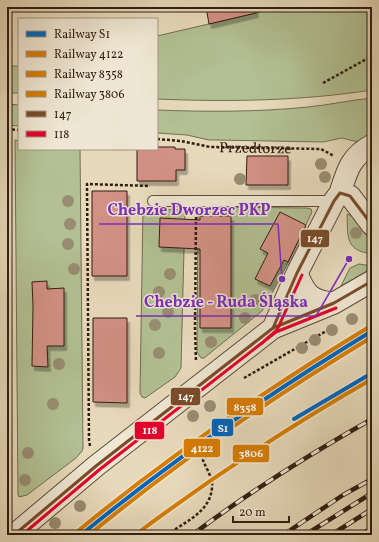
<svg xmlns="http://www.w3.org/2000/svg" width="379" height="542" viewBox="0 0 379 542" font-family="Vollkorn,serif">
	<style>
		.green { fill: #b2c093; stroke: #716e52 }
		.building { fill: #d39185; stroke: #301d10; filter: url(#shadow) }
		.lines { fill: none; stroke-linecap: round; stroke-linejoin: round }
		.service-casing { stroke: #5e4c3b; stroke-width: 12 }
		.minor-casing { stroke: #5e4c3b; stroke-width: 23 }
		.path { stroke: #301d10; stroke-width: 2.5; stroke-dasharray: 3 2; stroke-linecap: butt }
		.service { stroke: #efe7d3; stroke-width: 10 }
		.minor { stroke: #efe7d3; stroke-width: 21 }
		.rail-casing { stroke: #301d10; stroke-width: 4.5 }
		.rail { stroke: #efe7d3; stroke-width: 3; stroke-dasharray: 9; stroke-linecap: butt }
		.bus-1-casing { stroke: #efe7d3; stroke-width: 6 }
		.bus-2-casing { stroke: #efe7d3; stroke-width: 6 }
		.bus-1 { stroke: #7a4b2a; stroke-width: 3 }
		.bus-2 { stroke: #e4002b; stroke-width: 3 }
		.rail-1-casing { stroke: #efe7d3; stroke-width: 7 }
		.rail-2-casing { stroke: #efe7d3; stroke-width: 7 }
		.rail-3-casing { stroke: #efe7d3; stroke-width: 7 }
		.rail-4-casing { stroke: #efe7d3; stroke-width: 7 }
		.rail-1 { stroke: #0065bd; stroke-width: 4 }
		.rail-2 { stroke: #d67d03; stroke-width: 4 }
		.rail-3 { stroke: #d67d03; stroke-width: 4 }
		.rail-4 { stroke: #d67d03; stroke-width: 4 }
		.tree { fill: #988d72 }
		.labels { text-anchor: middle; stroke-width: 3; stroke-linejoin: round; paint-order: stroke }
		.street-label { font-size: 15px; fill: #301d10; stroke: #efe7d3 }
		.leader { fill: none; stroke: #7b2cbf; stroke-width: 1.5 }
		.callout-dot { fill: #7b2cbf; stroke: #efe7d3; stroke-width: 1.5 }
		.callout-label { font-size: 16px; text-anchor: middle; font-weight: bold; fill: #7b2cbf; stroke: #efe7d3; stroke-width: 3; stroke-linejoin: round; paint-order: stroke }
		.line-badge { stroke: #efe7d3; stroke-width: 1.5 }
		.badge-label { font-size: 11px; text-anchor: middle; font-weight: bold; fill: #fff }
	</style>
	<defs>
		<filter id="shadow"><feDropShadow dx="2.5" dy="4.5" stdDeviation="0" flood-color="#0004"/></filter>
	</defs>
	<rect width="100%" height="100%" fill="#e7dabb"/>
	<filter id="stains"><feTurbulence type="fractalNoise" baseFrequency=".005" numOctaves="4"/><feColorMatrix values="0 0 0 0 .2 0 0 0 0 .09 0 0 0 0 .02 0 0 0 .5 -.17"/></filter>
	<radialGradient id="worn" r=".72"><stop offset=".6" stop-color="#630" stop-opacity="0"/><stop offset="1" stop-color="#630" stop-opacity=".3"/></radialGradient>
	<!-- green -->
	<path class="green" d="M282,7h90v83c-71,11 -143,12 -215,9v-63z
		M7,66h12v27h-12z
		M372,98v40l-10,5 -20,-5 -19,4 -106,-2h-8l-22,-5 -30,-2v-23c50,2 101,2 151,-3 21,-2 43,-7 64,-9z
		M7,104l12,1v21l-12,-1z
		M15,140l4,1v8h61l3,299 -1,3 -6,7 -49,37 -8,2 -1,-3z
		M204,207l103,1 4,1 1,3 -30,63 -20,36 -58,47h-3l-4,-6 1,-138 3,-6z
		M143,209l42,1 -4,158 -6,9 -30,21 -3,-1 -2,-4z
		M347,214c15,5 25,26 25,40 -27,-4 -24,-16 -25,-40z
		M359,264l13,2v1l-3,3 -28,16 9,-18z"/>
	<!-- building -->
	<path class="building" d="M206,7h49l1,6 -47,11z
		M157,147h18v2h10v21h-9v11h-39v-32h20z
		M247,156h41v29h-42z
		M92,191h35v85h-35z
		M280,212l26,13 -18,37 -4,-2 -14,26 -15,-7 13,-26 -8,-4z
		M200,216h31v112h-31v-79l-41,-2 1,-29 40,2z
		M47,281v8l17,-1v58h-17l1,21 -16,-1 1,-60 -1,-24z
		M93,318h34v85l-34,-1z"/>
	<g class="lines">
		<defs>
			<path id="service" d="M153,201h181"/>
			<path id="minor" d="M340,193c7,-22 10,-36 32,-48
				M297,273c8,21 14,28 37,30
				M273,328l24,-55 37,-72 6,-8 10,3 22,29
				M14,535l82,-69 177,-138 61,-25 38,-22"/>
		</defs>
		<!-- service casing -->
		<use href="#service" class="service-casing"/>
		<!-- minor casing -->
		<use href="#minor" class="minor-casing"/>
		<!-- path -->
		<g class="path">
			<path d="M323,83l49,-27"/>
			<path d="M7,129l12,1"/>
			<path id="s1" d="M157,139l24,2 29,6 111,2 13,7"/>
			<path d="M196,217l-1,111 1,34"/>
			<path d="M244,378l91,-52"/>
			<path d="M90,446l-1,-6 -2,-256 63,2"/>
			<path d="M167,535c17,-13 44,-23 45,-48 1,-9 -6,-19 -9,-27l6,-5"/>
		</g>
		<!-- service -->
		<use href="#service" class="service"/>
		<!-- minor -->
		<use href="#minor" class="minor"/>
		<defs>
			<path id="rail" d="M192,535c57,-43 118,-81 180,-116
				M283,535l60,-40 29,-16
				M305,535l67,-42
				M331,535l41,-26
				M360,535l12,-7"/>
		</defs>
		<!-- rail casing -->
		<use href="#rail" class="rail-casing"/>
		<!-- rail -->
		<use href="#rail" class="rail"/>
		<defs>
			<path id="bus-1" d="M273,328l24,-55 37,-72 6,-8 10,3 22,29
				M14,535l82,-69 177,-138 61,-25 38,-22"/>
			<path id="bus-2" d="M261,344l16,-14 25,-55
				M22,535l77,-65 177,-138 60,-24"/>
		</defs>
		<!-- bus-1 casing -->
		<use href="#bus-1" class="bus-1-casing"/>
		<!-- bus-2 casing -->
		<use href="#bus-2" class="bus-2-casing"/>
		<!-- bus-1 -->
		<use href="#bus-1" class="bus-1"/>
		<!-- bus-2 -->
		<use href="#bus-2" class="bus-2"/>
		<defs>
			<path id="rail-1" d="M294,419l78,-46
				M81,535c92,-76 189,-142 291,-204"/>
			<path id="rail-2" d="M89,535c89,-74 184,-138 283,-198"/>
			<path id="rail-3" d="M78,531c92,-76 189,-142 291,-204"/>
			<path id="rail-4" d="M135,535c76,-57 155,-109 237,-156"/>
		</defs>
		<!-- rail-1 casing -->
		<use href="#rail-1" class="rail-1-casing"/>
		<!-- rail-2 casing -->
		<use href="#rail-2" class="rail-2-casing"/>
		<!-- rail-3 casing -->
		<use href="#rail-3" class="rail-3-casing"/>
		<!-- rail-4 casing -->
		<use href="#rail-4" class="rail-4-casing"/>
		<!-- rail-1 -->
		<use href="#rail-1" class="rail-1"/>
		<!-- rail-2 -->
		<use href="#rail-2" class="rail-2"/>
		<!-- rail-3 -->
		<use href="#rail-3" class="rail-3"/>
		<!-- rail-4 -->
		<use href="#rail-4" class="rail-4"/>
	</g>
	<!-- trees -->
	<g class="tree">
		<circle cx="321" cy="164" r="6"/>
		<circle cx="325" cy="177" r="6"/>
		<circle cx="240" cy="179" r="6"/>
		<circle cx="68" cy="201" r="6"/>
		<circle cx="70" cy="224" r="6"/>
		<circle cx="356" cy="233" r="6"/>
		<circle cx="68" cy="244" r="6"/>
		<circle cx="74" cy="269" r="6"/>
		<circle cx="170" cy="274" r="6"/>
		<circle cx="159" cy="292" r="6"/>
		<circle cx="255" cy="300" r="6"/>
		<circle cx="168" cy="312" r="6"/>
		<circle cx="245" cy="318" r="6"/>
		<circle cx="352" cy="319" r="6"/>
		<circle cx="155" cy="325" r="6"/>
		<circle cx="332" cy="330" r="6"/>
		<circle cx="315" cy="340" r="6"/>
		<circle cx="211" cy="342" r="6"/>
		<circle cx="302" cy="348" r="6"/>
		<circle cx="159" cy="353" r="6"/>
		<circle cx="59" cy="364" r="6"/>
		<circle cx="53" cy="404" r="6"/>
		<circle cx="210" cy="406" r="6"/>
		<circle cx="193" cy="416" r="6"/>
		<circle cx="28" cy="453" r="6"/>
		<circle cx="25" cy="480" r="6"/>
		<circle cx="80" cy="506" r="6"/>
		<circle cx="55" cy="523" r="6"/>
	</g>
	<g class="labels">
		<!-- street labels -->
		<g class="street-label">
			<text dy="5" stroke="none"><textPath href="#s1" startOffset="99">Przedtorze</textPath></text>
		</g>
	</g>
	<!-- callouts -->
	<path class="leader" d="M282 279L278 224H99M349 259L316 316H136"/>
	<g class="callout-dot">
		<circle cx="282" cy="279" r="4"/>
		<circle cx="349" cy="259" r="4"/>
	</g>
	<g class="callout-label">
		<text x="189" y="215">Chebzie Dworzec PKP</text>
		<text x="226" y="307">Chebzie - Ruda Śląska</text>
	</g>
	<g class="line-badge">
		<rect x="300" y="229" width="30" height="19" rx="4" fill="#7a4b2a"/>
		<rect x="170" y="387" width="31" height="19" rx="4" fill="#7a4b2a"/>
		<rect x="226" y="397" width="38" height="19" rx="4" fill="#d67d03"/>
		<rect x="211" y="418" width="23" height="19" rx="4" fill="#0065bd"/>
		<rect x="134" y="421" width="31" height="19" rx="4" fill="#e4002b"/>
		<rect x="183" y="438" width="38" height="20" rx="4" fill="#d67d03"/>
		<rect x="232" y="444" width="38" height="19" rx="4" fill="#d67d03"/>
	</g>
	<g class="badge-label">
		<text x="315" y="242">147</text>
		<text x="186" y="400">147</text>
		<text x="245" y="411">8358</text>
		<text x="223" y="432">S1</text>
		<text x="150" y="434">118</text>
		<text x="202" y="452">4122</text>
		<text x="251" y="457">3806</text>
	</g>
	<!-- margin -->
	<rect width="379" height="542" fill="none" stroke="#e7dabb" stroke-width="24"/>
	<rect x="8" y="8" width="363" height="526" fill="none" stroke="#301d10" stroke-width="2"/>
	<rect x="12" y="12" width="355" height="518" fill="none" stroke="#301d10"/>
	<!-- legend -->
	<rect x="18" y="18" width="140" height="132" fill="#efe7d3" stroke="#a39685"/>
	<rect x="26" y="31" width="20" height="6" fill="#0065bd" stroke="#a39685"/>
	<text x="54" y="38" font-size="12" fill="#301d10">Railway S1</text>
	<rect x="26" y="51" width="20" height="6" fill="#d67d03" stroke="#a39685"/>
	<text x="54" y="58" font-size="12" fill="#301d10">Railway 4122</text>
	<rect x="26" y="71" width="20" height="6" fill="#d67d03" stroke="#a39685"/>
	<text x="54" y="78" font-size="12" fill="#301d10">Railway 8358</text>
	<rect x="26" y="91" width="20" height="6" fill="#d67d03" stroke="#a39685"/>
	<text x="54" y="98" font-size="12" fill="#301d10">Railway 3806</text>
	<rect x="26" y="111" width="20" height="6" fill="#7a4b2a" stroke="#a39685"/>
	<text x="54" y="118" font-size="12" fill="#301d10">147</text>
	<rect x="26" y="131" width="20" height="6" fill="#e4002b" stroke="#a39685"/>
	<text x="54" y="138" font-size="12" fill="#301d10">118</text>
	<!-- scale -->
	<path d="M233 516v6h56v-6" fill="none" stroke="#301d10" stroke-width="2"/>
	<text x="239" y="516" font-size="12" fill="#301d10" stroke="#efe7d3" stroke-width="3" paint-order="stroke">20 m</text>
	<rect width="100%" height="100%" filter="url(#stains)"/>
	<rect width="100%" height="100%" fill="url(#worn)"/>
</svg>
